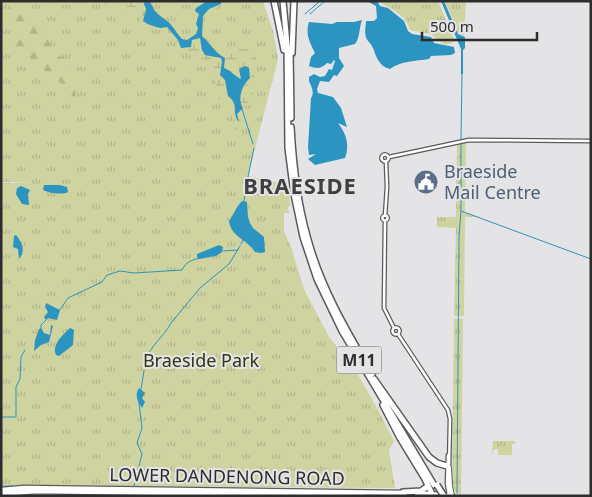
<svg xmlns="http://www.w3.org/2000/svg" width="592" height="497" viewBox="0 0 592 497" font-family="'Noto Sans',sans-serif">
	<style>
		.grass { fill: url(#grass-tufts) }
		.forest { fill: url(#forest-firs) }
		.wetland { fill: url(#wetland-marsh) }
		.water { fill: #2b94c1 }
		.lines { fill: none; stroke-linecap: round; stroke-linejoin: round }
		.stream { stroke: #2b94c1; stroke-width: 1 }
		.tertiary-casing { stroke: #5a5a5c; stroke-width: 5 }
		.primary-casing { stroke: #5a5a5c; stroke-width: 6 }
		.trunk-casing { stroke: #5a5a5c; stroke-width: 7 }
		.motorway-casing { stroke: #5a5a5c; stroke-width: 8 }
		.tertiary { stroke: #fff; stroke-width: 2.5 }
		.primary { stroke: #fff; stroke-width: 4 }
		.trunk { stroke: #fff; stroke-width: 4.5 }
		.motorway { stroke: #fff; stroke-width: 5 }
		.motorway-bridge-casing { stroke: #5a5a5c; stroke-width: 8; stroke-linecap: butt }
		.motorway-bridge { stroke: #fff; stroke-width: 5 }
		.labels { text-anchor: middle; stroke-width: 4; stroke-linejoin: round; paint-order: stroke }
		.shield { fill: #e4e4e6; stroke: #646464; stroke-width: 1 }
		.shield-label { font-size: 16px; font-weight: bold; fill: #2d2d2d }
		.service-label { font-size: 18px; fill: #4e5e75; stroke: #e4e4e6; text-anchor: start }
		.park-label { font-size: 18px; fill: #32350e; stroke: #e4e4e6 }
		.street-label { font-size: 18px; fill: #2d2d2d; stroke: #e4e4e6 }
		.district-label { font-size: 22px; font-weight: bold; letter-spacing: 1px; fill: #3f3f40; stroke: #e4e4e6 }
	</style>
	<defs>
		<pattern id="grass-tufts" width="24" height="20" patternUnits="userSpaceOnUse" patternTransform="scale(1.25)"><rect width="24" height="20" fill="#ced39f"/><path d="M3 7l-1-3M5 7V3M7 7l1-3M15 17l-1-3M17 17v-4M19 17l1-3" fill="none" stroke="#b1b589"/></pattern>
		<pattern id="forest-firs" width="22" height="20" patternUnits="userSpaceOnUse" patternTransform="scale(1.25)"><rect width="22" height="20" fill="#ced39f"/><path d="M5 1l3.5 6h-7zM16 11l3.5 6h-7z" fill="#b1b589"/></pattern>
		<pattern id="wetland-marsh" width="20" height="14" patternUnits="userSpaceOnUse" patternTransform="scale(1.25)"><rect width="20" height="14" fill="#ced39f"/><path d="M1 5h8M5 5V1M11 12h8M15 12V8" fill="none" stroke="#b1b589"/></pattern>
	</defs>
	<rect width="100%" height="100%" fill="#e4e4e6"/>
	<!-- grass -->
	<path class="grass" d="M1,1h262l10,30 5,28 -30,117 32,7 5,7h4c0,6 2,11 1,16l-2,1 1,6h-5v18l7,16 13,42 25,48 24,29 23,40 18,35 -5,9 6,38 -394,-3v-302l37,-1h-37z
		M379,1h59l17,41c-13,5 -15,-1 -24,-8l-21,-4c-4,-16 -19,-20 -31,-29z
		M445,1h21l-2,35 -7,-4z
		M466,142l-1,70 15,5h-15l-1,99h-10l2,-88 -19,-1v-10h19l1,-72z
		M454,319h9v2l-2,174 -4,-1 -5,-7z
		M493,441h22v3h-3v11h-14v-6h-4l-2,8z"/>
	<!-- forest -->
	<path class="forest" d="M8,1h9l2,5 12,11 28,39 10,3 7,37 7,16 -2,2 -13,-25 -44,-35h-11z"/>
	<!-- wetland -->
	<path class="wetland" d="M91,1h54l-1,3 2,5 -1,3 5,13 17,2 15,20 9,-4 1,-3 8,-2 2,12 19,8 1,4 -2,13 5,5c0,13 12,22 10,36l4,3 -2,-5c4,-11 3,-24 10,-34 -10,-1 -14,-9 -23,-12l1,-10c-10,-6 -14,-15 -23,-21 -1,-10 -2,-23 7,-28 5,-4 10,-3 14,-8l-1,3c-17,12 -20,6 -19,32l8,6 7,11h5l11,-6 17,3 5,6 -3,40 -11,15 -3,19 -4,3c-2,-11 1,-22 -3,-33l-12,1 -3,-5 -2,-26 -7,-7 -27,-14 -14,-19c-11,0 -20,-1 -27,-10l5,-12 -7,-1 -11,3 -14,-6h-17z"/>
	<!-- water -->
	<path class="water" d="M145,1h5c6,17 15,15 22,25 4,5 6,9 10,13l5,1 9,-6 2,-6 -2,-4 3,-10 -4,-3 1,-3 11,-7h14v3l-12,5 -6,7 -1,20c9,8 12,16 23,22l-1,10c7,2 10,8 17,11l-2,-10 7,-3 3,2 1,10c-8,7 -13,21 -7,30l-6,6 2,8c-8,-9 1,-17 -11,-26l-3,-16 -5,-5 2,-13 -1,-4 -16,-3 -3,-5 -2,-12 -8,2 -1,7 -10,1 -3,-8 -11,-13 -7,1c-6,-2 -12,-3 -17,-7l3,-12 -2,-5z
		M367,1h10l3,5 8,2 16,13 4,10 4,3 19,3 3,6 20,4 1,6 -4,2 -20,1 -2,3c-13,2 -28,2 -39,10 -11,-2 -14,-13 -17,-21 -2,-5 -6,-7 -7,-11 -2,-5 0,-11 0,-16h8l3,-3 -1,-12z
		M441,1h3l14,33 7,3v11l-2,2v24h-2v-25z
		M362,20c-3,8 -2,18 -7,24l-16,4v10l5,8 -7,10 -3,-1 -5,7 -9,-1 -3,8 1,4 15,4 8,11 6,19 -9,-4c8,10 12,22 7,35l-30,7 -7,-6 8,-5 -7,1 -1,-8 3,-49c4,-6 0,-12 -2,-17v-4l5,-3 6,3 5,-1 4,-7 3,1 3,-9 -1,-1 -3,4 -4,-1c-6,6 -10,6 -18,3l2,-9 4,-4c-5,-10 -10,-19 -6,-31l23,2 5,-2h17z
		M44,185h16l7,2 1,5c-5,3 -20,1 -25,-2z
		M21,186l9,4 -2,4 1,11 -7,-1 -6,-10 1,-6z
		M242,201l5,1 1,15 2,6 3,5 11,9 1,15 -4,1 -6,-1c-8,-13 -24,-15 -26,-31 5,-7 7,-14 13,-20z
		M16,235c6,7 10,16 3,24l-1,-10 -5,-2 1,-11z
		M219,245l4,2 -1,5 -6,4 -17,3 -2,-2v-3z
		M46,303l14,7 -3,10 -9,-2 -2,2 -2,-3 4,-5 -3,-5z
		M51,325l2,1 -4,16 -8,3 -7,6 1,-11 4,-11 2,-1 3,5 6,2z
		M70,328l4,2 -1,15 -14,11 -3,-1c-5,-10 7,-20 14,-27z
		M139,388l6,5 -3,5 3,4 -3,6c-4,-6 -8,-12 -3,-20z"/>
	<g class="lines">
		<!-- stream -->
		<path class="stream" d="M305,14l15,-13
			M310,14l15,-13
			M242,109l11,35
			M461,139l1,-66
			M461,144v67l130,48
			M245,191l9,-43
			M244,202l1,-9
			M241,244l3,-6
			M223,251l15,-1
			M59,311l9,-13 34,-16 5,-7 13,-4 14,2 48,-3c4,-8 9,-10 18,-12
			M41,329v-4l5,-5
			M145,362c6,-18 18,-24 26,-39l29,-35 29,-24 11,-18
			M141,389l3,-18
			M1,417h15v-30l4,-8 1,-22 4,-7
			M1,486h12
			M134,486l8,-32 -5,-11 5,-15 -3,-25
			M457,493l2,-256 2,-26"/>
		<defs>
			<path id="tertiary" d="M381.5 158a3.5 3.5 0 1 1 7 0a3.5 3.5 0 1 1-7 0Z
				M389,157l80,-17 122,1
				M382.5 218a2.5 2.5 0 1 1 5 0a2.5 2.5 0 1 1-5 0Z
				M385,216l2,-29 -1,-25
				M385,221l-1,87 10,20
				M392.5 331a3.5 3.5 0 1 1 7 0a3.5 3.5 0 1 1-7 0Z
				M398,334l50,76 2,9 -1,49
				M448,455l-1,28 2,12"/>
			<path id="primary" d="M447,466l2,2 1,18 2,10"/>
			<path id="trunk" d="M1,490l23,-2 381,5
				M417,493l35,3
				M1,494l35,-3 328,5"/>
			<path id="motorway" d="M274,1l10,49
				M283,1l4,43 1,104 6,46 9,43 14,42 25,52 92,154
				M290,49l1,69
				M292,53l2,-52
				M291,127c2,36 6,74 16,109 13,50 39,94 65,138
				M374,379l55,78 8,6 10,3
				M383,405l17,33 25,41 7,15
				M403,492l18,-1 7,-5"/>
		</defs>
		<!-- tertiary casing -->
		<use href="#tertiary" class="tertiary-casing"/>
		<!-- primary casing -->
		<use href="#primary" class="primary-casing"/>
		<!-- trunk casing -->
		<use href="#trunk" class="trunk-casing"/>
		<!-- motorway casing -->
		<use href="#motorway" class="motorway-casing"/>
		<!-- tertiary -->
		<use href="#tertiary" class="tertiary"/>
		<!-- primary -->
		<use href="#primary" class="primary"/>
		<!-- trunk -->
		<use href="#trunk" class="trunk"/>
		<!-- motorway -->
		<use href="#motorway" class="motorway"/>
		<defs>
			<path id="motorway-bridge" d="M437,485l7,11"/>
		</defs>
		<!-- motorway-bridge casing -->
		<use href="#motorway-bridge" class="motorway-bridge-casing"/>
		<!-- motorway-bridge -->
		<use href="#motorway-bridge" class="motorway-bridge"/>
	</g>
	<!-- icons -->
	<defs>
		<symbol id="civic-disc" viewBox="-11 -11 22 22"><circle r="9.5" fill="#5c6f8a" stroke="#e4e4e6"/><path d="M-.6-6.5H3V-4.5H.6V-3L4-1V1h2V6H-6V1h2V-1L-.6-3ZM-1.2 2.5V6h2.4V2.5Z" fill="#fff"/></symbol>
	</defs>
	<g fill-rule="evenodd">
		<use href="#civic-disc" x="412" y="168" width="28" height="28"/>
	</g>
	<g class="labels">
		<!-- shield labels -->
		<rect class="shield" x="336.5" y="346.5" width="45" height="27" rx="4"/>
		<g class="shield-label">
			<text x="359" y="366">M11</text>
		</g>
		<!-- service labels -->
		<g class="service-label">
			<text x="444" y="178">Braeside<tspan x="444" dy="21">Mail Centre</tspan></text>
		</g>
		<!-- park labels -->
		<g class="park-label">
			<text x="201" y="367">Braeside Park</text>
		</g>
		<!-- street labels -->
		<g class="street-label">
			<text transform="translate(227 477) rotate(1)" y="6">LOWER DANDENONG ROAD</text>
		</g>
		<!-- district labels -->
		<g class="district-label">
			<text x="300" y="194">BRAESIDE</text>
		</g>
	</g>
	<!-- border -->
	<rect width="592" height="497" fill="none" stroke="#2d2d2d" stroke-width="5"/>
	<!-- scale -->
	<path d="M422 32v8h115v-8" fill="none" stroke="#2d2d2d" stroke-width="2.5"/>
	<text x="430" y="32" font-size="15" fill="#2d2d2d" stroke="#e4e4e6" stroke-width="4" paint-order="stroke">500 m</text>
</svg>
